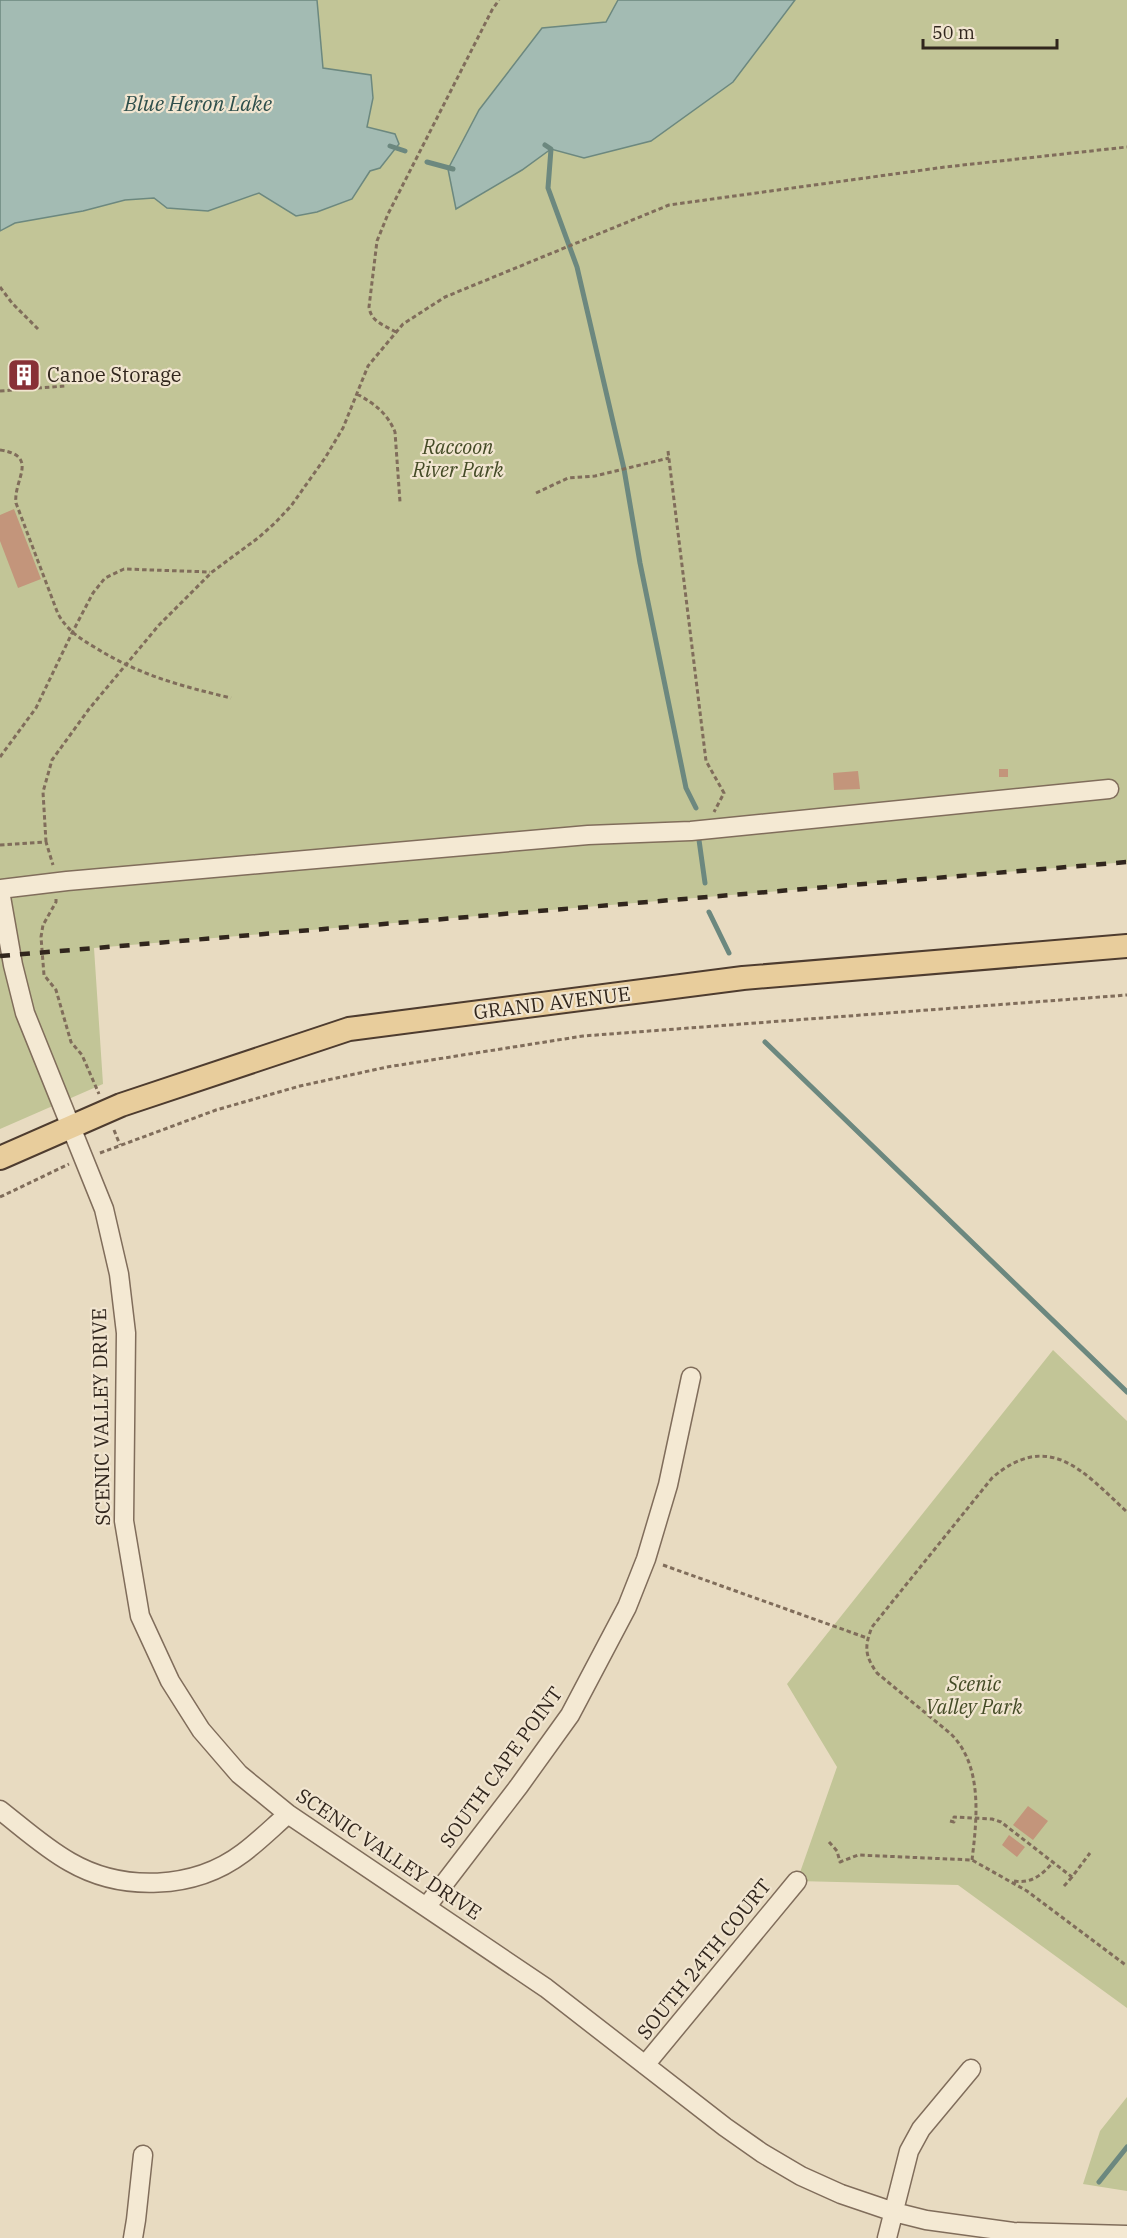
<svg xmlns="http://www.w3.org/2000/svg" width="1127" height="2238" viewBox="0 0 1127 2238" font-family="'IBM Plex Serif',serif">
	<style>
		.green { fill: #c2c597 }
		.water { fill: #a3bbb3; stroke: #6c887f; stroke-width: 1.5 }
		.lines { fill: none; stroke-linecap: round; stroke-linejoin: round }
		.stream { stroke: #6c887f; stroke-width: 5 }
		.building { fill: #c3957b }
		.minor-casing { stroke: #806d5b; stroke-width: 21 }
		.major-casing { stroke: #4e3c2f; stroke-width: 26 }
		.path { stroke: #806d5b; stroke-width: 3; stroke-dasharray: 4.5 3; stroke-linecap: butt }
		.minor { stroke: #f4e9d3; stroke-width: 18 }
		.major { stroke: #e8cd9c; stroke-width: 22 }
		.rail { stroke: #31261d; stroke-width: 4.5; stroke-dasharray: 10 10; stroke-linecap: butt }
		.labels { text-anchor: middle; stroke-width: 4.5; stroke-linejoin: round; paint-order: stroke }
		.poi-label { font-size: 20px; fill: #31261d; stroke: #f1e5d0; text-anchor: start }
		.park-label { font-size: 20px; font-style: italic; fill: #444b26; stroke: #f1e5d0 }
		.street-label { font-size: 20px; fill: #31261d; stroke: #f1e5d0 }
		.water-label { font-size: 21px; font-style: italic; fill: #2e4f4c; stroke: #f1e5d0 }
	</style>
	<rect width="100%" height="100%" fill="#e8dbc1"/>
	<!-- green -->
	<path class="green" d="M0,0h1127v862l-1033,86 9,136 -103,45z
		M1053,1350l74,71v587l-169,-123 -161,-4 40,-114 -50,-83z
		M1127,2097v94l-44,-7 17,-53z"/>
	<!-- water -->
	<path class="water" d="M0,0h317l6,68 48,7 2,23 -6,29 28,7 4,10 -19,24 -10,3 -18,28 -35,13 -21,4 -37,-23 -51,18 -41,-3 -13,-10 -29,2 -42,11 -68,12 -15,8z
		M618,0h177l-62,82 -82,59 -67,17 -33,-9 -29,21 -66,39 -8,-40 31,-59 63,-82 64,-6z"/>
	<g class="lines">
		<!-- stream -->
		<path class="stream" d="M545,145l6,4 -3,39 29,79 47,202 16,94 46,225 10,20
			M390,146l15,5
			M427,162l26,7
			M699,840l6,43
			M709,912l20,41
			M765,1042l362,350
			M1099,2182l28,-35"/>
	</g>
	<!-- building -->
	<path class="building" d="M31,367l1,14 -14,1 -1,-14z
		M14,509l27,70 -23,9 -18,-47v-26z
		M999,769h9v8h-9z
		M858,771l2,18 -26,1 -1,-17z
		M1028,1806l20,15 -15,19 -20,-15z
		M1009,1835l16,12 -8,10 -15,-12z"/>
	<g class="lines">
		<defs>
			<path id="minor" d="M0,889l67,-8 521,-46 103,-4 418,-42
				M0,891l13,74 12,48 79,196 15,65 7,59 -2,188 16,95 30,65 31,49 38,44 49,40 258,174 179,139 37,26 39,23 40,18 53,18 32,8 87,12 114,3
				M0,1810c23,18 45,38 70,52 52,30 124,28 173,-9 16,-12 30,-26 45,-39
				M427,1906l92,-120 51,-71 57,-108 19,-48 22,-74 23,-108
				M645,2065l152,-184
				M133,2238l3,-18 7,-65
				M887,2238l22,-87 12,-22 50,-60"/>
			<path id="major" d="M0,1158l121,-53 228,-76 394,-51 384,-32"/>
		</defs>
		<!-- minor casing -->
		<use href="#minor" class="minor-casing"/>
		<!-- major casing -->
		<use href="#major" class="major-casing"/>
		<!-- path -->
		<path class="path" d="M0,287l12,16 26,26
			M396,332c-12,-7 -25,-10 -27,-25l8,-66 11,-27 104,-204 7,-10
			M0,391l65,-5
			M357,394c18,10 30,19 38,38l5,70
			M0,450c40,6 13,30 16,53l42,111c10,17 21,24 38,34 43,27 85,38 135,50
			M668,451l38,310 18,32 -10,19
			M536,493l32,-15 27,-2 74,-18
			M0,757l36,-49 36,-75 21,-40 12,-15 19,-9 86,3
			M46,842l-3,-50 9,-32 37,-51 70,-84 53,-53 46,-34 17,-15 16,-17 34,-48 18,-30 25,-62 35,-42 42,-27 224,-92 276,-38 182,-20
			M0,845l46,-3 7,23
			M56,899v3l-13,23 -2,12 3,38 12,15 15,52 11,13 17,39
			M114,1130l6,15
			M100,1153l116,-43 84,-24 87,-19 196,-31 544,-41
			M0,1197l69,-33
			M663,1565l204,73
			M950,1821l4,1v-5l38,2 9,3 71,55 18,-24
			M829,1842l8,9 3,11 18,-7 114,5 55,31 100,75
			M972,1860c5,-41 11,-94 -21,-126l-74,-61c-12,-17 -13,-26 -5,-46l120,-149c57,-49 92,-6 135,34
			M1014,1881c18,3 29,-7 39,-19
			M1064,1886l8,-9"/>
		<!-- minor -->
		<use href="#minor" class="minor"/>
		<!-- major -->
		<use href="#major" class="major"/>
		<!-- rail -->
		<path class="rail" d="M0,956l1127,-94"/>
	</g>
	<!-- icons -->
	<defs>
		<symbol id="building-square" viewBox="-11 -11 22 22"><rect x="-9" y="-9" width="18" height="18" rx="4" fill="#883136" stroke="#f1e5d0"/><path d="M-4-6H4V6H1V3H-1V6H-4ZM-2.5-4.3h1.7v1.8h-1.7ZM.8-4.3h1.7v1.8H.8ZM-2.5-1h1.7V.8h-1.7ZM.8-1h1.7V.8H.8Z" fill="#fff"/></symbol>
	</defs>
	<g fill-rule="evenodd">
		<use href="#building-square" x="5" y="356" width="38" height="38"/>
	</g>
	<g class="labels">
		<!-- poi labels -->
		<g class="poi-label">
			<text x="47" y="382">Canoe Storage</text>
		</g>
		<!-- park labels -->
		<g class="park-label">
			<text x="458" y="454">Raccoon<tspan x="458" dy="23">River Park</tspan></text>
			<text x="974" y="1691">Scenic<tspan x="974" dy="23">Valley Park</tspan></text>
		</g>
		<!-- street labels -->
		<g class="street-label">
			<text transform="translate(552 1003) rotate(-7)" y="7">GRAND AVENUE</text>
			<text transform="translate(101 1417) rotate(-91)" y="7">SCENIC VALLEY DRIVE</text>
			<text transform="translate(501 1767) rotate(-54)" y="7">SOUTH CAPE POINT</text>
			<text transform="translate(389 1854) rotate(34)" y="7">SCENIC VALLEY DRIVE</text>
			<text transform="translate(704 1959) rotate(-51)" y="7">SOUTH 24TH COURT</text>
		</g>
		<!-- water labels -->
		<g class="water-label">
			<text x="198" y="111">Blue Heron Lake</text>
		</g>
	</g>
	<!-- scale -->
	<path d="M923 39v9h134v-9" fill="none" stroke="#31261d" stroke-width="3"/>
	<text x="932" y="39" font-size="18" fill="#31261d" stroke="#f1e5d0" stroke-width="4.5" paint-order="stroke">50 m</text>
</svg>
